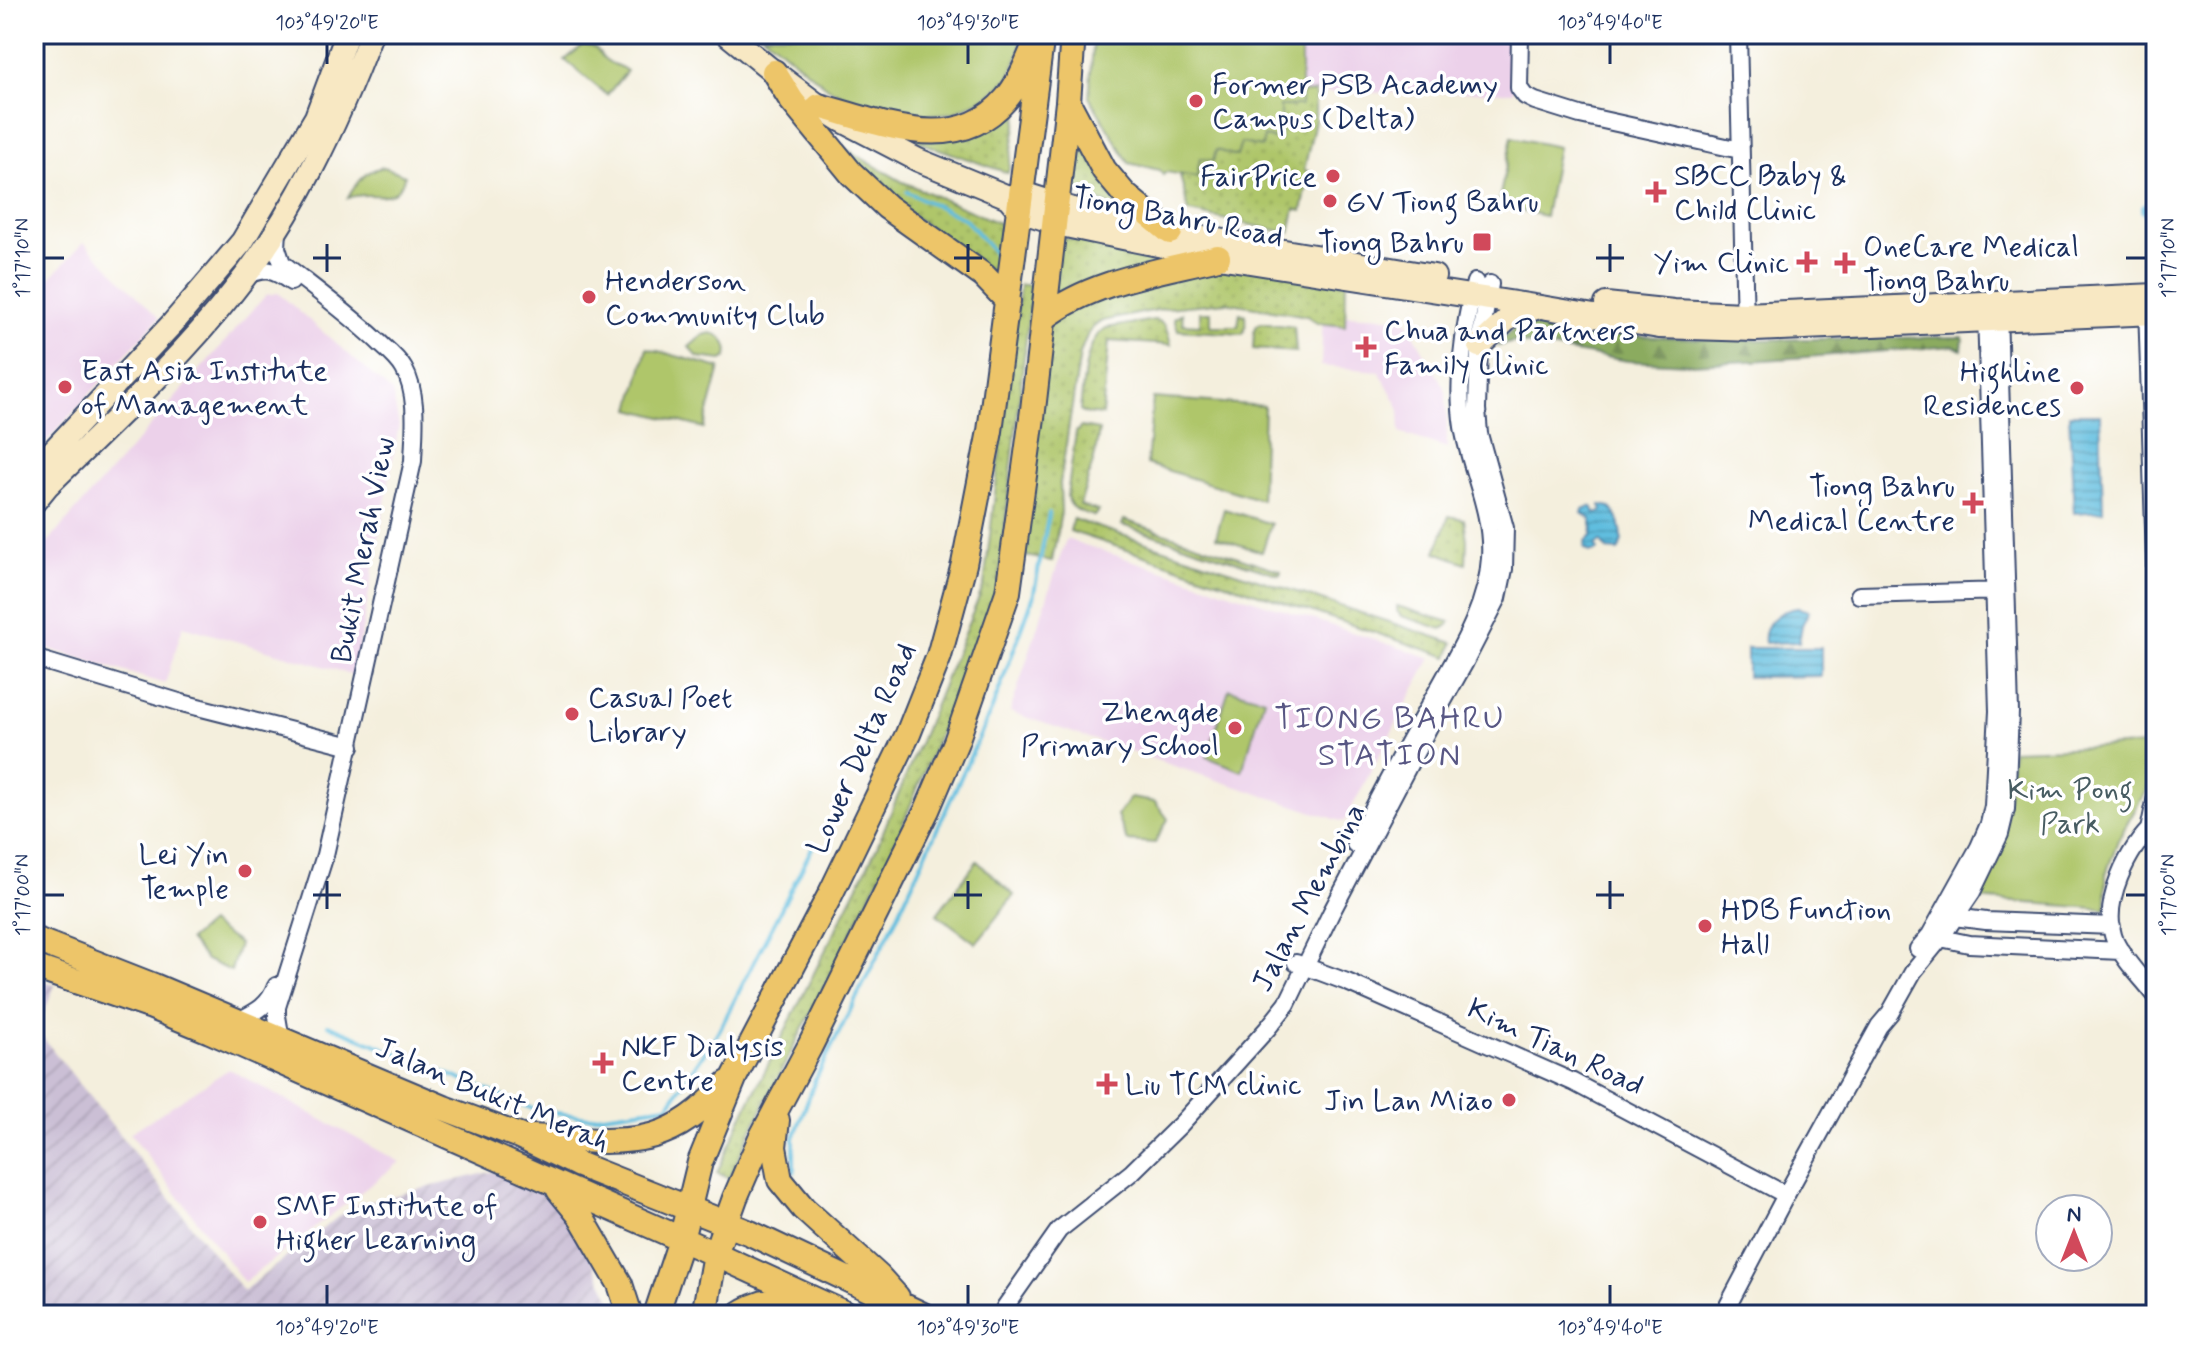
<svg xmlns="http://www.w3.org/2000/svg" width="2190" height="1349" viewBox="0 0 2190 1349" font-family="Mynerve,sans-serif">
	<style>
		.built { fill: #ecd1ea }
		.industrial { fill: url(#industrial-furrows) }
		.grass { fill: url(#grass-dots); stroke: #657a64; stroke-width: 2 }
		.forest { fill: url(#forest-firs); stroke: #536d5e; stroke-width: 2 }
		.park { fill: #afc66b; stroke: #657a64; stroke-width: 2 }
		.water { fill: url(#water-rules); stroke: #3e769e; stroke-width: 2 }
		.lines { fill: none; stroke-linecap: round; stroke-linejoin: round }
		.stream { stroke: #61bedf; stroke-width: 4 }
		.canal { stroke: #61bedf; stroke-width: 14 }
		.street-casing { stroke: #3c4c71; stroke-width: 20 }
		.secondary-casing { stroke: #3c4c71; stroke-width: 26 }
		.primary-casing { stroke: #3c4c71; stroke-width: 28 }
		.street { stroke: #fff; stroke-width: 16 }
		.secondary { stroke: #f8e8c3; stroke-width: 22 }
		.primary { stroke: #edc569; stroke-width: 24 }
		.ticks { fill: none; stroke: #1b2f5e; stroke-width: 3 }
		.poi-dot { fill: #d1495b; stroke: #fff; stroke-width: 3 }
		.labels { text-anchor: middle; stroke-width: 7; stroke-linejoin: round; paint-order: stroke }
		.poi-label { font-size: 30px; fill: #1b2f5e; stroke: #fff; text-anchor: start }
		.street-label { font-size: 30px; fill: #1b2f5e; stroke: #fff }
		.park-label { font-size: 30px; fill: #475c62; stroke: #fff }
		.neighbourhood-label { font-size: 32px; letter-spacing: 2px; fill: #585784; stroke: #fff }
		.neatline { fill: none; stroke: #1b2f5e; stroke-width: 3 }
		.ticks-label { font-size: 20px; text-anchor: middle; fill: #1b2f5e }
	</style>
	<defs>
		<pattern id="industrial-furrows" width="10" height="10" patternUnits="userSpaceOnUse" patternTransform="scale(2)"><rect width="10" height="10" fill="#cbbfd5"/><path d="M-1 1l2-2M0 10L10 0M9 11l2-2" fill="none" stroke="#aea4b9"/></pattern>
		<pattern id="grass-dots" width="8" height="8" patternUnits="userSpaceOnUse" patternTransform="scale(2)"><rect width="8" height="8" fill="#afc66b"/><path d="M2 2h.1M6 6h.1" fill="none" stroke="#96aa5f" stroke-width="1.8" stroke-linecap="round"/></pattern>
		<pattern id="forest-firs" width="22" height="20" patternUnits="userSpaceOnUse" patternTransform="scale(2)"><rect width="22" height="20" fill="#8bab5f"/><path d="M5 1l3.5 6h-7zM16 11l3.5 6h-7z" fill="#718c52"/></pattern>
		<pattern id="water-rules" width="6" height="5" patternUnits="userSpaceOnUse" patternTransform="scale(2)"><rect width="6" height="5" fill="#61bedf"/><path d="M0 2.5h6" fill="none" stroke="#4f9bb8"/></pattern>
	</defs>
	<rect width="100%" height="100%" fill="#fff"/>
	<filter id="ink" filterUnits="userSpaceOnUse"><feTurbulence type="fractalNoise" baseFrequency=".0125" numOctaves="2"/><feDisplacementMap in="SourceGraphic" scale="16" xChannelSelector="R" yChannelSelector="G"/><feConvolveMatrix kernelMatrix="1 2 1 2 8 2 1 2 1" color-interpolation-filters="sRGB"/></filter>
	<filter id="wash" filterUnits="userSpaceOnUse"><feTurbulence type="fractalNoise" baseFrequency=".006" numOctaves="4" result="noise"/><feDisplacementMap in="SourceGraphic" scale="32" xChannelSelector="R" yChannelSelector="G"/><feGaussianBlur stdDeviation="1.8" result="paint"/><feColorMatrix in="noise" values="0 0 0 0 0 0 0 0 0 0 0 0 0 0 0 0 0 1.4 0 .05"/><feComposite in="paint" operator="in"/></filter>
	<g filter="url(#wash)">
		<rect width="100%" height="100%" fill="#f4efdd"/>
		<!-- built -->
		<path class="built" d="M1094,34h420l-1,58 -211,1 -1,13 -21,34 -43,16 -24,5 -16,16 -17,-2 -51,-12 -40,-66z
			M84,242l75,76 -125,137v-160z
			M278,293l114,99 7,33 -45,250 -171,-49 -18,58 -131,-40v-86l232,-263z
			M1323,314l82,4 41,73 1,57 -47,-15 -1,-26 -20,-36 -58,-5z
			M1066,539l365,119 -87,164 -334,-110z
			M229,1069l171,93 -156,120 -114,-149z"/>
		<!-- industrial -->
		<path class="industrial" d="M34,977l21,8 -18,45 206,261 109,-85 142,-35 56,26 28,36 41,82h-585z"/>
		<!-- grass -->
		<path class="grass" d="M1022,90l-14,83 -146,-51 101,7z
			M1315,92v29l-11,49 6,2 -8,39 -7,-2 -5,24 -101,-21 -9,-37 17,1 3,-19 16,-7 48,-13 16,-31h21v-13z
			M1072,129l71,90 -65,-27z
			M837,144l66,38 98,42 -7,52 -100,-75z
			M1057,237l289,43 -1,46 -28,-3 -10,-7 -81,-14 -59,6 -65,13c-14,7 -17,19 -22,33l-20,129 1,29 -9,49 -32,-6z
			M1020,285h12l-34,303 -108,268 -137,271 -24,51 -12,-5 23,-52 136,-272 108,-264z
			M1200,312h11v14h27l2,-13 6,2v12l-3,7 -65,-4 -4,-12 8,-5 1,11 17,1z
			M1154,320c13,2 14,14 17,25l-62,-4 -7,74 -19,-2 -3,-3c3,-22 4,-71 26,-82z
			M1261,323l33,4 2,25 -43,-3 1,-17 3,-7z
			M1081,427l18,3 -4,25 -15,50 18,6 -4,5c-12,-4 -24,-6 -27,-20l9,-64z
			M1449,516l15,3 3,21 -1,23 -30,-11z
			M1073,519l380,124 -5,14 -378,-126z
			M1124,520l157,51 -1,4 -158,-50z
			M1397,606l53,16 -3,4 -5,3 -41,-13 -4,-5z"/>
		<!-- forest -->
		<path class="forest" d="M1543,318l32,3 65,15 93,4 230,-3 -1,13 -9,-4 -202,15 -62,3 -61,-3 -114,-19 -16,4c13,-19 22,-24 45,-28z"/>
		<!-- park -->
		<path class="park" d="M762,34h261l-4,21 -10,23 -21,18 -35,17 -46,3 -52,-15 -27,-13z
			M1094,34h207v72h-21v34l-16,-3 -2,10 -21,-4 -4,13 -21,-6 -3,11 -13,-3 -3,19 -31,-5 -3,3 -4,-5 -30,-7 -40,-66z
			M583,45c19,0 13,10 26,17 7,4 12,4 18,9l-20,24 -42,-35z
			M1512,137l46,10 -13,69 -47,-11z
			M384,167l21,8c-10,34 -32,13 -57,23 9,-17 17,-28 36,-31z
			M711,333c11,2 19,12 16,24l-5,3 -24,-3 -9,-10 14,-12z
			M647,348l73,20 -16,60 -73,-19z
			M1153,398l111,8 -3,94 -114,-36z
			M1224,509l47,15 -9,28 -46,-15z
			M1229,689l35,10 -22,72 -35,-14z
			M2153,745l1,31 -36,64 -12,34v35l-129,-10 26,-55 9,-94z
			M1130,798l25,4 13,17 -13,24 -28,-2 -10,-25z
			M977,861l37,34 -38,48 -39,-29z
			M209,923l30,21 -8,27 -25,-11 -17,-20z"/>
		<!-- water -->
		<path class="water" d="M2069,414h31l3,97 -29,2z
			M1601,505l9,2c10,9 16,33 8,44l-11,-1 -6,-9 -6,5 3,4 -2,2h-6l-6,-4 2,-7 6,-5 1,-8 -2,-9 -9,-6 1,-3 9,-4 3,7 7,-1z
			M1798,608l11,3 -7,14 -3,17 -34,1c-3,-20 15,-33 33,-35z
			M1747,648h74v28l-74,1z"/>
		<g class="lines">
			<!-- stream -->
			<path class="stream" d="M907,192l58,27 30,35
				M328,1025l210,86 51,6 79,-11 51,-75 94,-185
				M794,1172v-34l21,-58 81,-161 96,-210 41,-111 16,-85"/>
			<!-- canal -->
			<path class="canal" d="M2147,209h9"/>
		</g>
	</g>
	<g filter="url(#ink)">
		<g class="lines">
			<defs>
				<path id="street" d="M1520,34l-1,54 6,8 10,5 45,14 160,35
					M1738,34l7,291
					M278,230l-1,18 5,15c34,27 70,53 101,83 8,7 16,14 21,23 15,27 10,63 9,92l-88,394 -48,152v9l4,24
					M245,276c21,-9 28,-7 46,6
					M2147,305l9,290
					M1859,595l146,-4
					M34,658l148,45 169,43
					M2156,823c-28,25 -56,80 -41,118 9,20 28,38 41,55
					M2149,830l7,-33
					M1355,844c24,-48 49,-94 75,-140 24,-45 57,-93 60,-146 3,-47 -19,-85 -27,-131 -7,-44 1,-102 12,-145
					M1946,916l40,5 126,5
					M1931,936l38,8 152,7
					M1918,949l12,-14 49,-88 10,-23 4,-18 5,-95 -12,-399
					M1296,963l51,19 226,100 213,113
					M238,1021c18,-9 31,-15 38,-35
					M1002,1315l3,-8 54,-77 73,-58 49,-48 86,-95 20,-25 44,-91 102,-194 32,-57 33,-64 6,-29 1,-41 -26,-94 -2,-25 2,-63 11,-62
					M1723,1315l63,-120 93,-169 11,-13 23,-41 27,-33 32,-47 28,-58 6,-25 4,-97 -12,-401"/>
				<path id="secondary" d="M727,34l47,38 45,34 22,14 77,40 90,37 12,14 46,15 57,12 95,19 323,50 118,20 96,3 401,-17
					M1008,197l14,-4 47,15 101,24 264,44
					M1606,304l68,7 70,3 412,-19
					M1479,346l32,-30 25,-8
					M34,471l139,-148 69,-81 74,-125 31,-83
					M34,502l13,-16c64,-63 131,-124 186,-194 61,-76 104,-168 138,-258"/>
				<path id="primary" d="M774,72l18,29 59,72 36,34 97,69 24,25
					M1068,102l36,68 21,25 45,37
					M819,106c62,16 137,52 187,-7 12,-14 20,-33 27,-50
					M1044,318c49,-38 115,-46 174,-61
					M34,939l120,47 290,122 75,28 58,28 173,69 173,82
					M34,967l118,40 58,24 505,223 133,61
					M777,1120l-3,27 6,33 23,28 76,69 18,20
					M531,1137c39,2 95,10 132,-5 26,-10 46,-29 65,-49
					M559,1190l22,27 39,67 10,31
					M656,1315l25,-75 19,-78 35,-86 95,-181 78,-161 31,-78 25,-92 26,-133 52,-397
					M704,1315l11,-61 20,-56 25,-58 50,-94 117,-236 29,-68 52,-150 25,-182 35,-308 5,-68
					M738,1315c22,-15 43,-16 69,-18"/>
			</defs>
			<!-- street casing -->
			<use href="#street" class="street-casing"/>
			<!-- secondary casing -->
			<use href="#secondary" class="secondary-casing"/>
			<!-- primary casing -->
			<use href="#primary" class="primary-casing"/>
			<!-- street -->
			<use href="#street" class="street"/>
			<!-- secondary -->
			<use href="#secondary" class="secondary"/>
			<!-- primary -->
			<use href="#primary" class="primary"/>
		</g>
	</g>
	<!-- ticks -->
	<path class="ticks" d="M327,44v20M968,44v20M1610,44v20M327,244v28M968,244v28M1610,244v28M44,258h20M313,258h28M954,258h28M1596,258h28M2126,258h20M327,881v28M968,881v28M1610,881v28M44,895h20M313,895h28M954,895h28M1596,895h28M2126,895h20M327,1285v20M968,1285v20M1610,1285v20"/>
	<!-- markers -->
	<g class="poi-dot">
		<circle cx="1196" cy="101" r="8"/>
		<circle cx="1333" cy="176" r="8"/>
		<path d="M1652 180h8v8h8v8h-8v8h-8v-8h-8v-8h8z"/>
		<circle cx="1330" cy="201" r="8"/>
		<rect x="1472" y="232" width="20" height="20" rx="4"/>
		<path d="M1803 250h8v8h8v8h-8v8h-8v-8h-8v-8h8z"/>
		<path d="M1841 251h8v8h8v8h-8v8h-8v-8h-8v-8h8z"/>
		<circle cx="589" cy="297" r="8"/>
		<path d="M1362 335h8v8h8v8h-8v8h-8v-8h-8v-8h8z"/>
		<circle cx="65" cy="387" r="8"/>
		<circle cx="2077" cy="388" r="8"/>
		<path d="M1969 491h8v8h8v8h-8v8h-8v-8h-8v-8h8z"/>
		<circle cx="572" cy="714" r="8"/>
		<circle cx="1235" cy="728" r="8"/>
		<circle cx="245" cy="871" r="8"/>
		<circle cx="1705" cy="926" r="8"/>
		<path d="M599 1051h8v8h8v8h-8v8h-8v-8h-8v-8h8z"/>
		<path d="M1103 1072h8v8h8v8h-8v8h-8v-8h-8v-8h8z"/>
		<circle cx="1509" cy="1100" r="8"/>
		<circle cx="260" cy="1222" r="8"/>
	</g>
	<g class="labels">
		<!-- poi labels -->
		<g class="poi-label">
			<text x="1212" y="94">Former PSB Academy<tspan x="1212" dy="34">Campus (Delta)</tspan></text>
			<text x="1674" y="185">SBCC Baby &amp;<tspan x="1674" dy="34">Child Clinic</tspan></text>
			<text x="1317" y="186" text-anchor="end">FairPrice</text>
			<text x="1346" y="211">GV Tiong Bahru</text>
			<text x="1464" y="252" text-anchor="end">Tiong Bahru</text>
			<text x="1863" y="256">OneCare Medical<tspan x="1863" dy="34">Tiong Bahru</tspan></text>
			<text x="1789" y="272" text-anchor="end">Yim Clinic</text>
			<text x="605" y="290">Henderson<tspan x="605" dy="34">Community Club</tspan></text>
			<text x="1384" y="340">Chua and Partners<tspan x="1384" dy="34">Family Clinic</tspan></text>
			<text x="81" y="380">East Asia Institute<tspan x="81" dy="34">of Management</tspan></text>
			<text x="2061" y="381" text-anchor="end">Highline<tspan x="2061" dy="34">Residences</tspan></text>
			<text x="1955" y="496" text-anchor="end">Tiong Bahru<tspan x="1955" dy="34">Medical Centre</tspan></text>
			<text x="588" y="707">Casual Poet<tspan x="588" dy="34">Library</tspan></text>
			<text x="1219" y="721" text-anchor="end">Zhengde<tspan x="1219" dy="34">Primary School</tspan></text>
			<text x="229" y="864" text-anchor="end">Lei Yin<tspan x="229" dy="34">Temple</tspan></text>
			<text x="1721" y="919">HDB Function<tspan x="1721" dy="34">Hall</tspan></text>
			<text x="621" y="1056">NKF Dialysis<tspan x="621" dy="34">Centre</tspan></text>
			<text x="1125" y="1094">Liu TCM clinic</text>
			<text x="1493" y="1110" text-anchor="end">Jin Lan Miao</text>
			<text x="276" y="1215">SMF Institute of<tspan x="276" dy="34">Higher Learning</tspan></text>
		</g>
		<!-- street labels -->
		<g class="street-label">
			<text transform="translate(1178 216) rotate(11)" y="10">Tiong Bahru Road</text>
			<text transform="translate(362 550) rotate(-79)" y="10">Bukit Merah View</text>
			<text transform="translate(861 748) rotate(-66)" y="10">Lower Delta Road</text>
			<text transform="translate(1308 897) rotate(-62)" y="10">Jalan Membina</text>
			<text transform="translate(1556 1046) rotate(25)" y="10">Kim Tian Road</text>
			<text transform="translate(493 1094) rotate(23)" y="10">Jalan Bukit Merah</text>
		</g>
		<!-- park labels -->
		<g class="park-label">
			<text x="2070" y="799">Kim Pong<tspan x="2070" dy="34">Park</tspan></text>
		</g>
		<!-- neighbourhood labels -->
		<g class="neighbourhood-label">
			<text x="1390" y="728">TIONG BAHRU<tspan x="1390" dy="37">STATION</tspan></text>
		</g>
	</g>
	<!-- margin -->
	<rect width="2190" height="1349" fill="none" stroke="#fff" stroke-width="88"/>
	<!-- north arrow -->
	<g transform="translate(2074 1233)"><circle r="38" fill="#ffffff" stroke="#a4acbf" stroke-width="2"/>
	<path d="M0-6L14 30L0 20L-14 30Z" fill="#d1495b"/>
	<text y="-12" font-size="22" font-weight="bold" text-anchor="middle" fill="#1b2f5e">N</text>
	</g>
	<rect x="44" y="44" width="2102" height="1261" class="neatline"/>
	<g class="ticks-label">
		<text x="327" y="29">103°49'20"E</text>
		<text x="968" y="29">103°49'30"E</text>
		<text x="1610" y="29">103°49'40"E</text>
		<text transform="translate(22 258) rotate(-90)" y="7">1°17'10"N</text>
		<text transform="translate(2168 258) rotate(-90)" y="7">1°17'10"N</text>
		<text transform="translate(22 895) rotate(-90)" y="7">1°17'00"N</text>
		<text transform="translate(2168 895) rotate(-90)" y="7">1°17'00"N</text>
		<text x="327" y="1334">103°49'20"E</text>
		<text x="968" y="1334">103°49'30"E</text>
		<text x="1610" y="1334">103°49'40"E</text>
	</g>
</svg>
